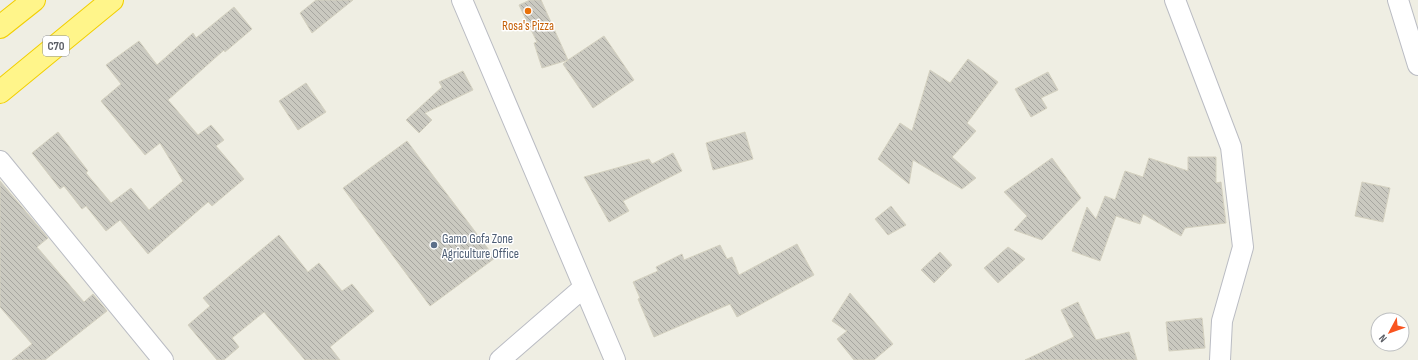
<svg xmlns="http://www.w3.org/2000/svg" width="1418" height="360" viewBox="0 0 1418 360" font-family="'Sofia Sans Condensed',sans-serif">
	<style>
		.building { fill: url(#building-back-hatch); stroke: #d4d1c0 }
		.lines { fill: none; stroke-linecap: round; stroke-linejoin: round }
		.street-casing { stroke: #babcc3; stroke-width: 22 }
		.highway-casing { stroke: #f2cf00; stroke-width: 24 }
		.street { stroke: #fff; stroke-width: 20 }
		.highway { stroke: #fff58a; stroke-width: 22 }
		.food-dot { fill: #e8710a; stroke: #fff; stroke-width: 1.5 }
		.service-dot { fill: #5c6f8a; stroke: #fff; stroke-width: 1.5 }
		.labels { text-anchor: middle; stroke-width: 3; stroke-linejoin: round; paint-order: stroke }
		.shield { fill: #fff; stroke: #8c8e93; stroke-width: 1 }
		.shield-label { font-size: 12px; font-weight: bold; fill: #5b5e65 }
		.food-label { font-size: 13px; fill: #c56008; stroke: #fff }
		.service-label { font-size: 13px; fill: #4e5e75; stroke: #fff; text-anchor: start }
	</style>
	<defs>
		<pattern id="building-back-hatch" width="6" height="6" patternUnits="userSpaceOnUse"><rect width="6" height="6" fill="#cac9c0"/><path d="M-1 5l2 2M0 0l6 6M5-1l2 2" fill="none" stroke="#a7a6a0"/></pattern>
	</defs>
	<rect width="100%" height="100%" fill="#efeee3"/>
	<!-- building -->
	<path class="building" d="M316,0h37l-41,33 -12,-20z
		M530,0h11l27,60 36,-24 30,44 -41,28 -30,-44 5,-4 -26,8 -8,-25 3,-1 -18,-37z
		M234,7l18,22 -27,23 -1,-2 -56,50 30,35 13,-10 13,15 -8,6 28,33 -32,27 -4,-4 -60,52 -28,-34 -14,11 -20,-25 -4,3 -18,-23 -4,3 -28,-36 26,-21 30,39 -2,2 25,30 20,-15 18,22 34,-29 -23,-38 -15,12 -44,-54 20,-17 -15,-19 33,-24 18,24 36,-32 3,5z
		M968,59l30,23 -31,41 9,8 -24,26 24,21 -14,11 -49,-29 -4,24 -31,-25 22,-36 12,8 18,-61 20,13z
		M463,71l10,19 -48,23 7,7 -13,13 -13,-13 36,-33 -3,-5z
		M1048,72l10,18 -17,8 6,10 -16,9 -16,-28z
		M306,83l20,29 -28,18 -19,-29z
		M745,132l8,27 -40,11 -7,-27z
		M407,141l88,117 -65,48 -87,-118z
		M673,153l9,18 -59,30 6,10 -20,11 -25,-45 65,-18 3,5z
		M1188,157h28v26l5,-1 5,41 -41,5 -4,8 -38,-22 -3,10 -24,-8 -16,45 -28,-10 15,-44 9,12 9,-23 10,4 10,-29 18,6 6,-19 39,13z
		M1052,158l29,40 -39,42 -28,-10 13,-14 -23,-24z
		M0,181l48,57 -11,9 47,55 9,-8 14,17 -62,49h-33l20,-16 -32,-37z
		M1362,182l28,6 -7,34 -28,-6z
		M891,206l15,19 -18,10 -13,-16z
		M279,235l29,37 11,-9 23,28 10,-7 22,27 -44,36 10,13h-35l-41,-48 -32,26 7,9 -15,13h-7l-29,-35 22,-19 -7,-8z
		M797,244l17,31 -77,42 -7,-13 -76,33 -16,-38 2,-1 -7,-16 25,-11 -2,-4 26,-13 2,6 36,-15 7,14 5,-2 7,18z
		M1008,247l17,12 -27,24 -14,-15z
		M940,252l12,13 -18,18 -13,-13z
		M850,293l43,51 -19,16h-20l-17,-21 10,-8 -15,-10z
		M1078,302l18,38 33,-8 8,28h-112l49,-23 -13,-27z
		M1202,318l3,30 -36,3 -3,-29z"/>
	<g class="lines">
		<defs>
			<path id="street" d="M462,0l153,360
				M1175,0l56,147 12,100 -21,74 -2,39
				M1398,0l20,65
				M0,161l163,199
				M500,360l83,-72"/>
			<path id="highway" d="M0,27l34,-27
				M0,92l112,-92"/>
		</defs>
		<!-- street casing -->
		<use href="#street" class="street-casing"/>
		<!-- highway casing -->
		<use href="#highway" class="highway-casing"/>
		<!-- street -->
		<use href="#street" class="street"/>
		<!-- highway -->
		<use href="#highway" class="highway"/>
	</g>
	<!-- markers -->
	<circle class="food-dot" cx="528" cy="11" r="4"/>
	<circle class="service-dot" cx="434" cy="245" r="4"/>
	<g class="labels">
		<!-- shield labels -->
		<rect class="shield" x="43" y="36" width="26" height="20" rx="3"/>
		<g class="shield-label">
			<text x="56" y="50">C70</text>
		</g>
		<!-- food labels -->
		<g class="food-label">
			<text x="528" y="30">Rosa's Pizza</text>
		</g>
		<!-- service labels -->
		<g class="service-label">
			<text x="442" y="243">Gamo Gofa Zone<tspan x="442" dy="15">Agriculture Office</tspan></text>
		</g>
	</g>
	<!-- north arrow -->
	<g transform="translate(1390 332) rotate(229)"><circle r="19" fill="#ffffff" stroke="#bdbfc1"/>
	<path d="M0-3L7 15L0 10L-7 15Z" fill="#f9541f"/>
	<text y="-6" font-size="11" font-weight="bold" text-anchor="middle" fill="#5b5e65">N</text>
	</g>
</svg>
